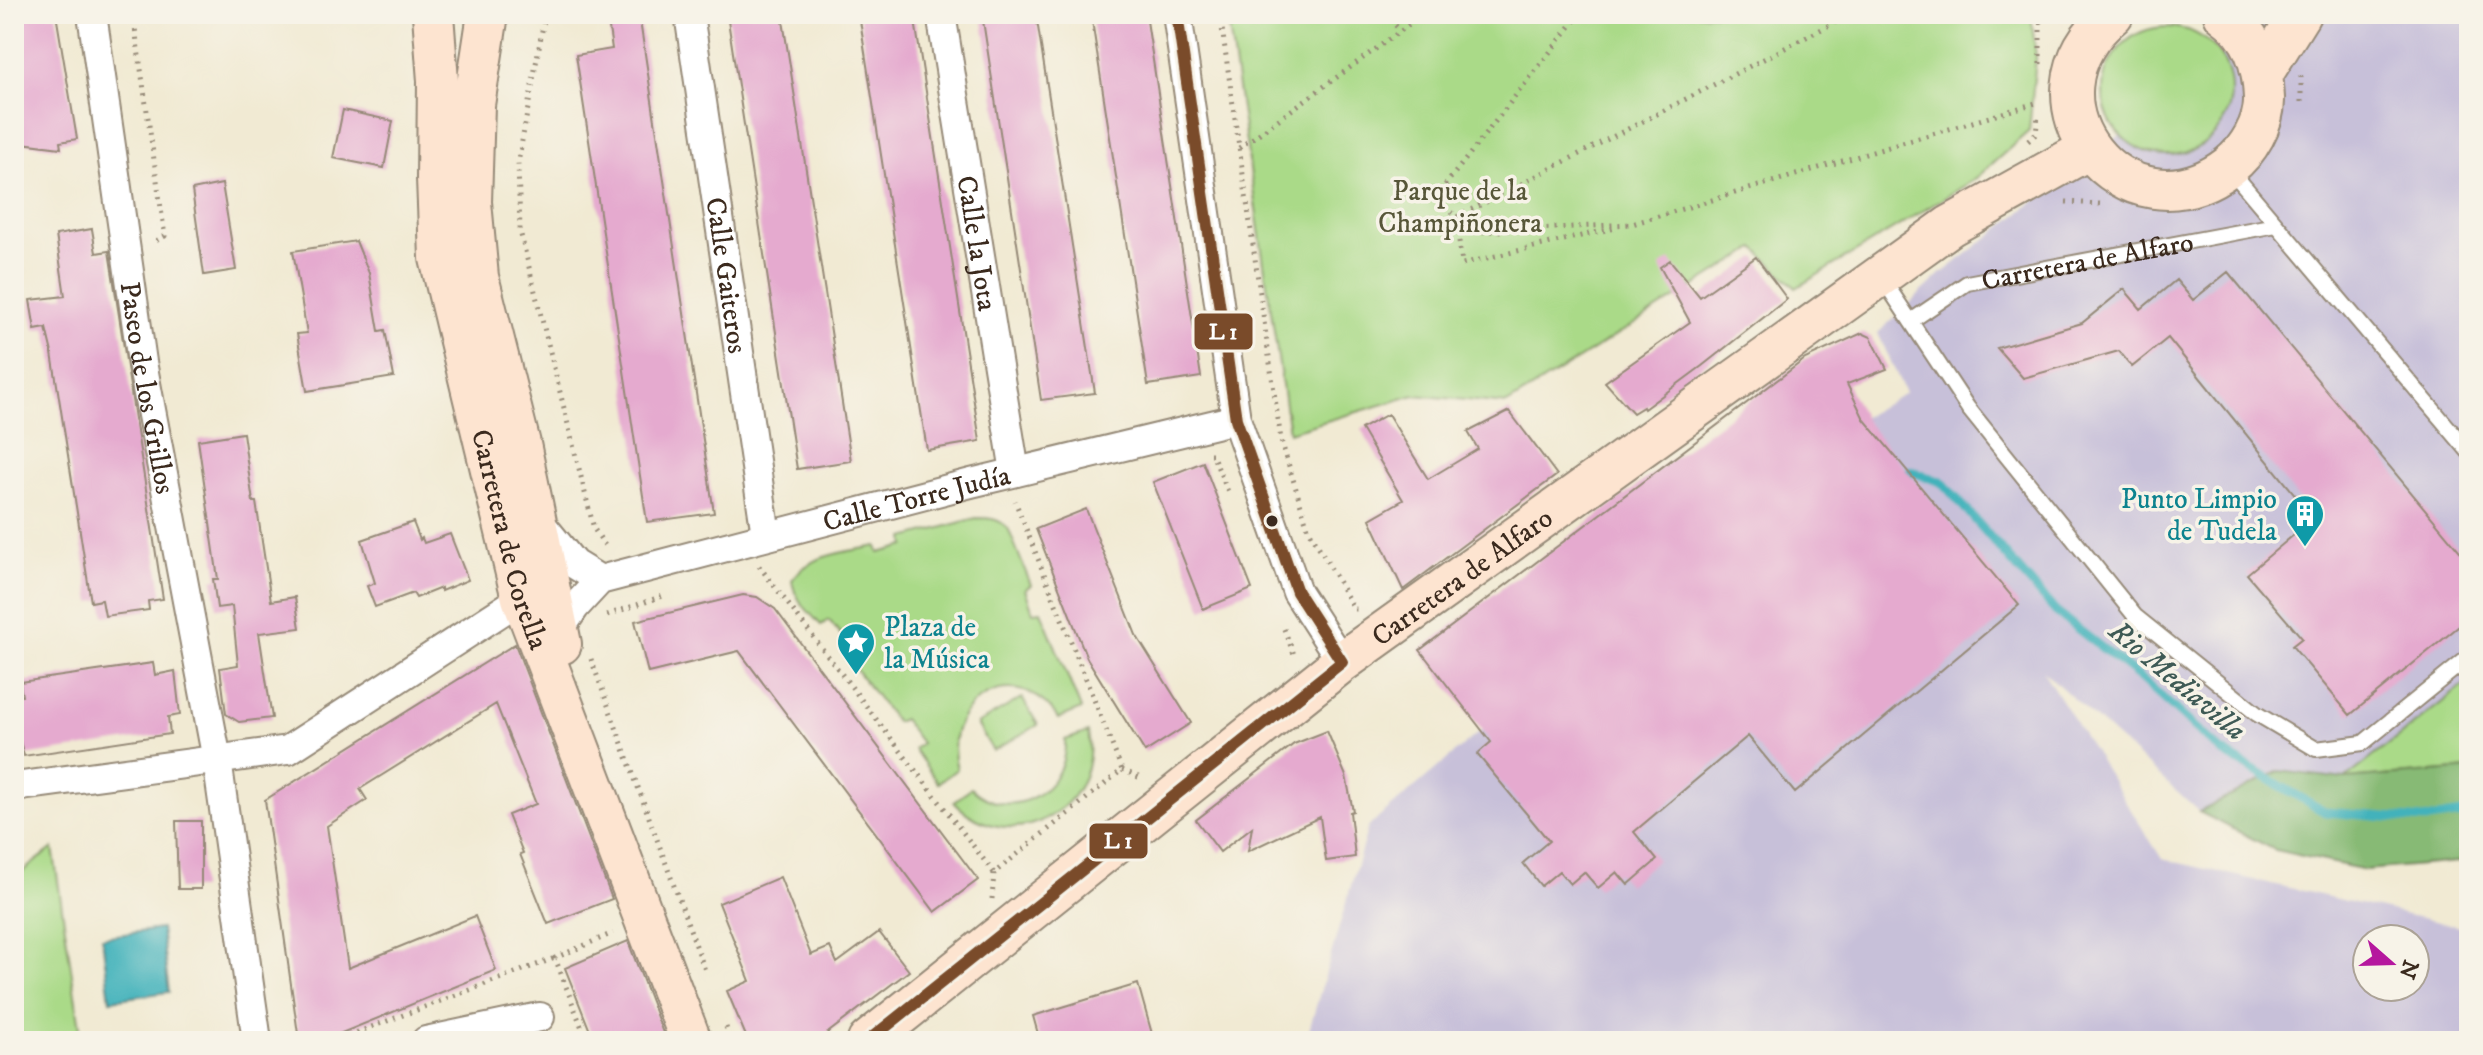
<svg xmlns="http://www.w3.org/2000/svg" width="2483" height="1055" viewBox="0 0 2483 1055" font-family="'IM FELL DW Pica',serif">
	<style>
		.industrial { fill: #c7c0d9; fill-rule: evenodd }
		.green { fill: #aada88; stroke: #728253; stroke-width: 2 }
		.forest { fill: #87ba74; stroke: #617249; stroke-width: 2 }
		.water { fill: #43b2bb; stroke: #3f6e6c; stroke-width: 2 }
		.lines { fill: none; stroke-linecap: round; stroke-linejoin: round }
		.stream { stroke: #43b2bb; stroke-width: 9 }
		.building { fill: #e5aacf }
		.lane-casing { stroke: #968a78; stroke-width: 18 }
		.street-casing { stroke: #968a78; stroke-width: 32 }
		.secondary-casing { stroke: #968a78; stroke-width: 44 }
		.path { stroke: #968a78; stroke-width: 5; stroke-dasharray: 2 6; stroke-linecap: butt }
		.lane { stroke: #fff; stroke-width: 14 }
		.street { stroke: #fff; stroke-width: 28 }
		.secondary { stroke: #fde4d0; stroke-width: 40 }
		.bus-1-casing { stroke: #f7f3e8; stroke-width: 18 }
		.bus-1 { stroke: #7a4b2a; stroke-width: 12 }
		.bus-dot { fill: #3b2a1e; stroke: #f7f3e8; stroke-width: 3 }
		.labels { text-anchor: middle; stroke-width: 7; stroke-linejoin: round; paint-order: stroke }
		.park-label { font-size: 28px; fill: #575638; stroke: #f7f3e8 }
		.street-label { font-size: 28px; fill: #3b2a1e; stroke: #f7f3e8 }
		.culture-label { font-size: 28px; fill: #0d838f; stroke: #f7f3e8; text-anchor: end }
		.water-label { font-size: 30px; font-style: italic; fill: #3e5a55; stroke: #f7f3e8 }
		.line-badge { stroke: #f7f3e8; stroke-width: 3 }
		.badge-label { font-size: 22px; text-anchor: middle; font-weight: bold; fill: #fff }
	</style>
	<rect width="100%" height="100%" fill="#f7f3e8"/>
	<filter id="ink" filterUnits="userSpaceOnUse"><feTurbulence type="fractalNoise" baseFrequency=".0125" numOctaves="2"/><feDisplacementMap in="SourceGraphic" scale="16" xChannelSelector="R" yChannelSelector="G"/><feConvolveMatrix kernelMatrix="1 2 1 2 8 2 1 2 1" color-interpolation-filters="sRGB"/></filter>
	<filter id="wash" filterUnits="userSpaceOnUse"><feTurbulence type="fractalNoise" baseFrequency=".006" numOctaves="4" result="noise"/><feDisplacementMap in="SourceGraphic" scale="32" xChannelSelector="R" yChannelSelector="G"/><feGaussianBlur stdDeviation="1.8" result="paint"/><feColorMatrix in="noise" values="0 0 0 0 0 0 0 0 0 0 0 0 0 0 0 0 0 1.4 0 .05"/><feComposite in="paint" operator="in"/></filter>
	<g filter="url(#wash)">
		<rect width="100%" height="100%" fill="#f1ead3"/>
		<!-- industrial -->
		<path class="industrial" d="M2276,14h193v666l-124,99 -66,-8 -80,41 -157,-142 120,189 307,70v112h-1163l62,-214 449,-383 88,-51 -27,-60 63,-59zM2367,939h48v48h-48z"/>
		<!-- green -->
		<path class="green" d="M1227,14h804l5,44 -7,73 -55,49 -178,108 -41,-40 -248,156 -92,-9 -126,37z
			M2103 91a64 64 0 1 1 128 0a64 64 0 1 1-128 0Z
			M976,518c13,0 22,0 32,10l23,57 -6,4 8,23 8,-1 40,98 -23,10c-37,-61 -120,-21 -101,50l-19,14 -24,-34 7,-6 -18,-24 -7,3 -46,-60 8,-6 -29,-36 -8,5c-12,-13 -27,-26 -29,-45 19,-27 54,-28 85,-34l2,7 27,-7 -1,-8z
			M2469,681v88l-124,10z
			M1022,698l16,27 -45,26 -16,-27z
			M1088,732c14,78 -78,128 -134,70l17,-14c39,37 97,3 94,-48z
			M53,848l29,193h-68v-163z"/>
		<!-- forest -->
		<path class="forest" d="M2469,769v92l-104,9 -90,-20 -76,-38 80,-41 66,8z"/>
		<!-- water -->
		<path class="water" d="M161,929l8,63 -59,8 -8,-63z"/>
		<g class="lines">
			<!-- stream -->
			<path class="stream" d="M1910,471l32,11 114,130 86,67 79,72 104,61 98,8 46,-7"/>
		</g>
		<g id="blocks">
			<!-- building -->
			<path class="building" d="M14,14h42l21,125 -17,3 1,6 -47,-6z
				M607,14h32l75,499 -67,9 -71,-467 36,-6z
				M727,14h55l69,447 -54,8z
				M859,14h55l66,427 -53,9z
				M982,14h54l59,379 -54,7z
				M1091,14h55l55,363 -53,8z
				M343,110l50,11 -9,47 -51,-10z
				M222,184l14,86 -32,5 -12,-85z
				M92,229l4,24 13,-2 54,348 -15,2 1,9 -44,6 -3,-16 -11,2 -39,-249 -6,-25 -11,2 -5,-30 35,-4 -9,-61z
				M356,241l13,32 10,58 6,-1 9,47 -87,14 -10,-57 10,-1 -14,-82z
				M1756,257l31,42 -85,67 -58,43 -1,-2 -10,6 -28,-31 85,-60 -30,-55 10,-7 30,37z
				M2228,272l241,290v56l-119,97 -58,-69 10,-8 -55,-64 67,-56 -146,-180 -36,29 -13,-16 -96,27 -26,-30 85,-25 42,-34 17,20 35,-29 17,20z
				M1862,333l9,4 16,32 -40,15 17,35 155,186 -224,188 -47,-57 -114,96 23,28 -29,25 -11,-13 -19,16 -14,-16 -14,12 -11,-13 -18,15 -18,-23 26,-22 -72,-87 14,-12 -71,-92 385,-291z
				M1509,411l48,64 -154,115 -33,-71 33,-19 -42,-71 27,-15 40,65 50,-30 -10,-17z
				M243,433l10,69h3l15,99 24,-4 5,31 -41,5 13,85 -33,4 -13,-8 -6,-46 18,-3 -6,-59 -15,2 -4,-29h5l-20,-139z
				M1203,462l49,127 -49,20 -50,-127z
				M1086,509l50,126 55,88 -46,29 -58,-94 -51,-129z
				M413,522l7,18 2,-2 2,5 26,-9 18,46 -27,11v-3l-25,10 -3,-5 -38,14 -8,-21 8,-3 -13,-43z
				M743,595l14,2 18,12 203,271 -43,32 -196,-261 -91,22 -13,-52z
				M515,644l97,255 -64,25 -28,-70 3,-1 -15,-38 28,-11 -40,-100 -136,85 7,11 -40,26 21,142 127,-52 21,54 -174,71h-23l-34,-241z
				M153,663l2,12 20,-4 5,44 -12,2 2,17 -146,22 -4,-15h-6v-45h8l-2,-14z
				M1327,731l19,45 7,35 -3,1 5,45 -29,4 -6,-44 -72,34 4,-24 -32,25 -24,-32 98,-76z
				M176,821h25v68h-23z
				M780,877l31,78 19,-8 7,16 42,-31 30,39 -92,70h-69l-21,-50 23,-10 -31,-78z
				M628,941l38,100h-72l-29,-73z
				M1138,984l16,57h-114l-7,-25z"/>
		</g>
	</g>
	<g filter="url(#ink)">
		<use href="#blocks" fill-opacity="0" stroke="#968a78" stroke-width="2"/>
		<g class="lines">
			<defs>
				<g id="lane">
					<path d="M2228,167l241,285"/>
					<path d="M1882,278l86,130 167,208 122,98 59,35 47,-6 106,-86"/>
					<path id="s1" d="M1911,321l56,-38 309,-58"/>
				</g>
				<g id="street">
					<path id="s2" d="M92,14l50,348 75,398 40,281"/>
					<path id="s3" d="M689,14l77,521"/>
					<path id="s4" d="M941,14l74,458"/>
					<path d="M1177,14l59,405 61,173 45,70"/>
					<path d="M538,520l36,44 26,16"/>
					<path id="s5" d="M558,632l17,-25 25,-27 371,-97 265,-64"/>
					<path d="M14,787l274,-37 234,-152"/>
					<path d="M426,1041l114,-24"/>
				</g>
				<g id="secondary">
					<path id="s6" d="M433,14l5,67 -1,97 3,80 82,340 169,443"/>
					<path d="M488,14l-14,91 -3,97 7,75 42,167 41,200"/>
					<path d="M2113,14c-105,87 13,231 116,152 19,-15 36,-43 35,-68 -1,-34 -11,-64 -40,-84"/>
					<path d="M2263,73l37,-59"/>
					<path id="s7" d="M868,1041l474,-379 608,-436 139,-77"/>
				</g>
			</defs>
			<!-- lane casing -->
			<use href="#lane" class="lane-casing"/>
			<!-- street casing -->
			<use href="#street" class="street-casing"/>
			<!-- secondary casing -->
			<use href="#secondary" class="secondary-casing"/>
			<!-- path -->
			<path class="path" d="M133,14l32,222 -13,7
				M545,14l-27,149 2,68 74,298 12,18 3,-1
				M1220,14l61,426 27,88 46,81h4
				M1384,14l17,17
				M1580,14l-145,184 22,19 1,16 174,-9 407,-122
				M2040,14v51
				M2301,102v-26
				M2028,141l8,-7 2,-19
				M1239,148l185,-134
				M2066,202l34,2
				M1457,217l394,-203
				M1458,233l4,31 153,-36
				M1210,454h2l17,40
				M759,566l235,307 128,-103 -107,-269
				M607,615l59,-20
				M1284,629l11,28
				M591,659l115,314
				M1122,770l21,9
				M992,899l2,-26
				M726,1027l5,14
				M334,1041l221,-83
				M587,1041l-32,-83 58,-25"/>
			<!-- lane -->
			<use href="#lane" class="lane"/>
			<!-- street -->
			<use href="#street" class="street"/>
			<!-- secondary -->
			<use href="#secondary" class="secondary"/>
			<defs>
				<path id="bus-1" d="M868,1041l474,-379 -45,-70 -61,-173 -59,-405"/>
			</defs>
			<!-- bus-1 casing -->
			<use href="#bus-1" class="bus-1-casing"/>
			<!-- bus-1 -->
			<use href="#bus-1" class="bus-1"/>
		</g>
	</g>
	<!-- icons -->
	<defs>
		<symbol id="building-pin" viewBox="-11 -11 22 30"><path d="M0 17L-7.5 6A9.5 9.5 0 1 1 7.5 6Z" fill="#0f9aa8" stroke="#f7f3e8"/><path d="M-4-6H4V6H1V3H-1V6H-4ZM-2.5-4.3h1.7v1.8h-1.7ZM.8-4.3h1.7v1.8H.8ZM-2.5-1h1.7V.8h-1.7ZM.8-1h1.7V.8H.8Z" fill="#fff"/></symbol>
		<symbol id="sight-pin" viewBox="-11 -11 22 30"><path d="M0 17L-7.5 6A9.5 9.5 0 1 1 7.5 6Z" fill="#0f9aa8" stroke="#f7f3e8"/><path d="M0-6L1.8-2.2L6-1.7L2.9 1.2L3.7 5.4L0 3.3L-3.7 5.4L-2.9 1.2L-6-1.7L-1.8-2.2Z" fill="#fff"/></symbol>
	</defs>
	<g fill-rule="evenodd">
		<use href="#building-pin" x="2283" y="492" width="44" height="60"/>
		<use href="#sight-pin" x="834" y="620" width="44" height="60"/>
	</g>
	<!-- markers -->
	<circle class="bus-dot" cx="1272" cy="521" r="7"/>
	<g class="labels">
		<!-- park labels -->
		<g class="park-label">
			<text x="1460" y="200">Parque de la<tspan x="1460" dy="32">Champiñonera</tspan></text>
		</g>
		<!-- street labels -->
		<g class="street-label">
			<text dy="10" stroke="none"><textPath href="#s4" startOffset="232">Calle la Jota</textPath></text>
			<text dy="10" stroke="none"><textPath href="#s1" startOffset="190">Carretera de Alfaro</textPath></text>
			<text dy="10" stroke="none"><textPath href="#s3" startOffset="264">Calle Gaiteros</textPath></text>
			<text dy="10" stroke="none"><textPath href="#s2" startOffset="378">Paseo de los Grillos</textPath></text>
			<text dy="10" stroke="none"><textPath href="#s5" startOffset="394">Calle Torre Judía</textPath></text>
			<text dy="10" stroke="none"><textPath href="#s6" startOffset="534">Carretera de Corella</textPath></text>
			<text dy="10" stroke="none"><textPath href="#s7" startOffset="754">Carretera de Alfaro</textPath></text>
		</g>
		<!-- culture labels -->
		<g class="culture-label">
			<text x="2277" y="508">Punto Limpio<tspan x="2277" dy="32">de Tudela</tspan></text>
			<text x="884" y="636" text-anchor="start">Plaza de<tspan x="884" dy="32">la Música</tspan></text>
		</g>
		<!-- water labels -->
		<g class="water-label">
			<text transform="translate(2178 680) rotate(40)" y="10">Rio Mediavilla</text>
		</g>
	</g>
	<g class="line-badge">
		<rect x="1193" y="312" width="61" height="39" rx="8" fill="#7a4b2a"/>
		<rect x="1088" y="822" width="61" height="38" rx="8" fill="#7a4b2a"/>
	</g>
	<g class="badge-label">
		<text x="1223" y="339">L 1</text>
		<text x="1118" y="848">L 1</text>
	</g>
	<!-- margin -->
	<rect width="2483" height="1055" fill="none" stroke="#f7f3e8" stroke-width="48"/>
	<!-- north arrow -->
	<g transform="translate(2391 963) rotate(110)"><circle r="38" fill="#f7f3e8" stroke="#aca397" stroke-width="2"/>
	<path d="M0-6L14 30L0 20L-14 30Z" fill="#b5179e"/>
	<text y="-12" font-size="22" font-weight="bold" text-anchor="middle" fill="#3b2a1e">N</text>
	</g>
</svg>
